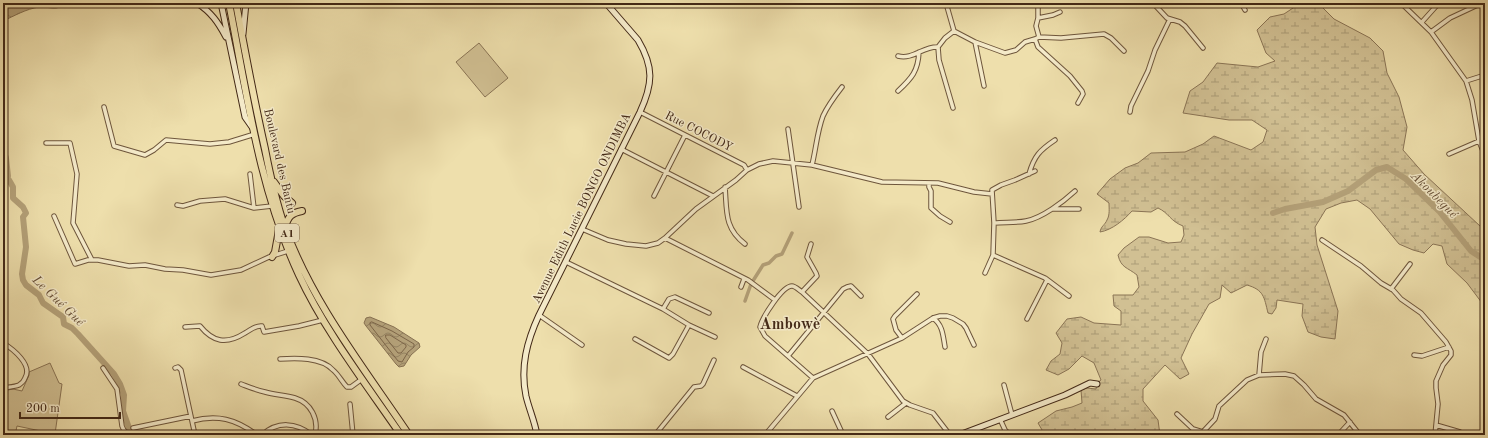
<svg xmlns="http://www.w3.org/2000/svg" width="1488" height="438" viewBox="0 0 1488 438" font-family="'Old Standard TT',serif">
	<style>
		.wetland { fill: url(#wetland-marsh); stroke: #8a7455 }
		.pitch { fill: #d1c093; stroke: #8a7455 }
		.water { fill: url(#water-waves); stroke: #877152 }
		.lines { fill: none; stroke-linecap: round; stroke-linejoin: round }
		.shore { stroke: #7c6548; stroke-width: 1 }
		.stream { stroke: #877152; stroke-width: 1 }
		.canal { stroke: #b4a179; stroke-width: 3.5 }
		.river { stroke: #b4a179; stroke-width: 6 }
		.street-casing { stroke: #6e563c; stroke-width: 5.5 }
		.secondary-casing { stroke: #432917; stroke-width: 7 }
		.highway-casing { stroke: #432917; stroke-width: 8 }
		.street { stroke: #f4eac9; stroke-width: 3.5 }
		.secondary { stroke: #f4eac9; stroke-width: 5 }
		.highway { stroke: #eedfac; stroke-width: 6 }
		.labels { text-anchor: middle; stroke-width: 3; stroke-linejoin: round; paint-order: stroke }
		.shield { fill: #f4eac9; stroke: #78634c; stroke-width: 1 }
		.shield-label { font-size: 11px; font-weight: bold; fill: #432917 }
		.street-label { font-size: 12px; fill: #432917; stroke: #f4eac9 }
		.water-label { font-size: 13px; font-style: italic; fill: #654d34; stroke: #f4eac9 }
		.district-label { font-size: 16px; font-weight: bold; fill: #432917; stroke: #f4eac9 }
	</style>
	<defs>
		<pattern id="wetland-marsh" width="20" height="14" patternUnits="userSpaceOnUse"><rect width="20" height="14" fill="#d1c093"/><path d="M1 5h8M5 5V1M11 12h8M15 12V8" fill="none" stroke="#ab9c77"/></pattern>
		<pattern id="water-waves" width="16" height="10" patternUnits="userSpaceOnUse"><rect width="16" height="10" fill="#b4a179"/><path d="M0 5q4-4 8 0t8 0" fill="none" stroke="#948362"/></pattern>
	</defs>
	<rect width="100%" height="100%" fill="#eedfac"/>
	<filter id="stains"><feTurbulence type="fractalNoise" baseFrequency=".005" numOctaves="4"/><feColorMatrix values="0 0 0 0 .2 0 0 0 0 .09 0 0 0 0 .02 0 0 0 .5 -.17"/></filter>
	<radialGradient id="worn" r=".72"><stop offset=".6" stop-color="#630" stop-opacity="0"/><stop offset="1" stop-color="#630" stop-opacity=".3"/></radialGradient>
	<!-- wetland -->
	<path class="wetland" d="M1299,4l23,3 12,12 36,19 13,13 4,22 12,24 8,30 -4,23 21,24 56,52 5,3v78l-18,-24 -20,-19 -5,-18 -9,-2 -9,9 -11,-3 -14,-6 -29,-35 -13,-9 -16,3 -15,6 -11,18 2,18 21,66 -3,28 -14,-2 -13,-5 -6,-16 1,-12 -26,-4 -1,8 -4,6 -4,-1c-4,-16 -4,-23 -21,-28l-16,8 -9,-8 -2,13 -11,6 -17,30 -11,24 8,16 -9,5 -15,-14 -22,24v12l15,19 2,15h-115l-7,-12 18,-12 16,-4 10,-4 -1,-13 6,-2 9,1 1,-6 4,-3 -7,-17 -12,-7 -13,13 -11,6 -12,-5 5,-9 9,-7 2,-11 -6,-10 11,-14 14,-2 13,6 27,2v-14l-7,-5 -1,-11h20l6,-8 -2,-12c-10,-8 -16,-7 -19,-20l6,-7 15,-11h10l19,6 13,-1 3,-7 -1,-9c-13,-5 -14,-13 -25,-18l-7,4 -19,-1c-8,9 -20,19 -32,21 1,-6 5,-7 7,-12 3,-5 2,-12 2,-17l-12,-9 13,-15 15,-11 13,-5 13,-10 34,-1 18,-8 11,-8 37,14 12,-8 4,-12 -15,-10h-23l-46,-7 7,-22 13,-9 14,-19 41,4 17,-6 -9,-8 -9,-23 13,-13 14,-3z"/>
	<!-- pitch -->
	<path class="pitch" d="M479,43l29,35 -23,19 -29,-35z
		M50,363l9,20 3,1 -7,50 -38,-8 -2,9h-12v-44l10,-2 9,2 7,-16v-3z"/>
	<!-- water -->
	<path class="water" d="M3,3h62c-7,9 -17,3 -26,4 -13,2 -25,9 -36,14z
		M370,317l24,10 25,16 1,4 -9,8 -7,11 -5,1 -3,-3 -30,-38 -2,-3 2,-5z"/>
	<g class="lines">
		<!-- shore -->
		<path class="shore" d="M372,322l20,9 22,13v3l-6,5 -6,10 -4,-1 -28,-36v-2z
			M386,335h4l16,10v2l-5,6h-3l-12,-15z"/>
		<!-- stream -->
		<path class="stream" d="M130,431l1,4"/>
		<!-- canal -->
		<path class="canal" d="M745,301l6,-17 12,-19 6,-2 7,-7 6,-2 10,-21"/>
		<!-- river -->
		<path class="river" d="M3,149l3,9 2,18
			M9,180l4,7v11l10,9 3,6 -3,4 3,30 -4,27 1,6 3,5 13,10 4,8 20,14 1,7 8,4 6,6 36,40 6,10 4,11 -1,16 6,17
			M1273,213l12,-4 38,-7 25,-11 28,-21 11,-3 19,12 33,32 32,40 14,9"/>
		<defs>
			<path id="street" d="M946,3l8,28 -9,7 -7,9 1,13 14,48
				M1038,3v15l-2,8 3,11 22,1 43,-4 7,4 13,13
				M1153,3l14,15 13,4 5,4 18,22
				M1241,3l4,7
				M1401,3l30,29 35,49 6,19 7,41 6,15
				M1038,18l15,-3 7,-3
				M1422,22l17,-19
				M954,31l21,11 9,44
				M1431,32l19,-14 32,-15
				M1039,37l-4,2 3,8 32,29 12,15 1,3 -5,9
				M975,42l30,11 11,-3 9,-8 10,-3
				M898,56c15,4 25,-10 40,-9
				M1466,81l19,-6
				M898,91c14,-13 20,-20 21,-39
				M104,107l10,39 31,9 9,-5 12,-10 44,4 19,-2 26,-8
				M640,112l104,53 3,5
				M1130,112l1,-6 17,-35 7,-21 15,-31
				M788,129l11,78
				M46,143h24l7,31 -4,49 19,37
				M621,149l92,47
				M1449,154l30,-13
				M812,165c4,-16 5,-33 11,-49 5,-11 12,-20 19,-29
				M1035,171l-20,9 -14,5 -9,5 2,33c11,-1 22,0 32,-2 16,-3 37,-19 49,-30
				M250,174l4,34
				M1029,174c5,-18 11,-24 26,-34
				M929,183v4l2,4v17l9,8 10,6
				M725,187c2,24 -1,41 20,57
				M654,196l31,-61
				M177,205l6,1 17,-5 25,-2 29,9 18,-2
				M1052,209h27
				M54,216l21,48 13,-4h10l31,6 16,-1 20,4 18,1 28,5 30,-5 28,-13 19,-6
				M994,223l-1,32 52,23 24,18
				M582,229l26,11 18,4 20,2 12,-3 7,-5 31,-29 40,-29 11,-10 12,-6 14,-3 39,4 70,17 56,1 36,9 18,2
				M665,238l83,42 27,20
				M1322,240l39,26 20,17 12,7 8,9 20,14 25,29 5,9v4l-8,10 -7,16v7l2,16 -3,31
				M566,262l97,47 26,16 26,12
				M985,273l8,-18
				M741,287l3,-8
				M1391,289l19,-25
				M802,292l15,-16 -1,-3 -9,-16 4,-13
				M663,309l6,-10 6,-2 34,16
				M539,315l43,30
				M933,318c10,7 10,18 12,29
				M1027,319l20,-39
				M185,327l15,-1c13,16 26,19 45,7 6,-3 10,-8 17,-7l2,6 35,-6 24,-6
				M902,338l-6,-8 -3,-11 2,-3 22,-22
				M635,339l34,19 4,-4 16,-29
				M3,343c10,6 30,22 22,35 -1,3 -3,5 -6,7 -5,2 -11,2 -16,3
				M1414,355l8,1 27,-9
				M788,356l55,-67 4,-2 4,-1 10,10
				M280,359c16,-1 41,-2 53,11 6,5 9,12 14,17h4l11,-8
				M743,367l54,29
				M103,368l14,21 5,37 4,9
				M175,368l3,-1 3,3 14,65
				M1259,375l2,-23 5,-13
				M813,378l-48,-42 -5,-9c2,-9 22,-41 32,-41 3,0 7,4 10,6l66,62 35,47 7,4 23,8 17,22
				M241,384c8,3 15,6 24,8 10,3 20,3 30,6 16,5 24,21 20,37
				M1004,385l8,30
				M350,404l3,31
				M832,411l11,24
				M1177,414l16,15 10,3
				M888,417l18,-14
				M1000,419l5,11 5,5
				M192,421c25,-7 44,-2 65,14
				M1436,425l24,7
				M133,428l58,-12
				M110,435l15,-4
				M262,435c15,-14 34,-13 50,0
				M655,435l39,-48 7,-1 2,-2 11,-24
				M765,435l48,-57 89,-40 31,-20 7,-2h7l6,2 10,6 3,4 8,17
				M1200,435l15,-16 4,-13 28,-26 12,-5 26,-1 9,2 10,9 12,14 28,16 16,20
				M1338,435l12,-13"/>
			<path id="secondary" d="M197,3c14,9 21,19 29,34
				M221,3l24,114 7,10
				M243,34l3,-31
				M537,435c-2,-13 -8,-26 -11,-39 -6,-29 1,-55 13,-81l101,-203c13,-28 14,-45 -2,-72l-32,-37
				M959,435l106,-40 25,-12 7,1"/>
			<path id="highway" d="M229,3c18,91 30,186 70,272 26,56 67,109 102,160
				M236,3c9,49 18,97 29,146 5,26 11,53 20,79 28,76 79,140 124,207
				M274,182l10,14 8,7
				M285,227c3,-10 6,-14 17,-16
				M272,257l3,-5 4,-22"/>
		</defs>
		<!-- street casing -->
		<use href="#street" class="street-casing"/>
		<!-- secondary casing -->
		<use href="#secondary" class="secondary-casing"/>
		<!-- highway casing -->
		<use href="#highway" class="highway-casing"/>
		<!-- street -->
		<use href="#street" class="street"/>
		<!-- secondary -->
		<use href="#secondary" class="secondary"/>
		<!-- highway -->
		<use href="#highway" class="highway"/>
	</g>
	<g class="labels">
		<!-- shield labels -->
		<rect class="shield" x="275" y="224" width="24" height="18" rx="3"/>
		<g class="shield-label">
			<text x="287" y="237">A1</text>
		</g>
		<!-- street labels -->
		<g class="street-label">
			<text transform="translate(699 131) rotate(27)" y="4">Rue COCODY</text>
			<text transform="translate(280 161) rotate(77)" y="4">Boulevard des Bantu</text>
			<text transform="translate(581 208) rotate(-64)" y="4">Avenue Edith Lucie BONGO ONDIMBA</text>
		</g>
		<!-- water labels -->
		<g class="water-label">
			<text transform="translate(1435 194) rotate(45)" y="5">Akoubegué</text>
			<text transform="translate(59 300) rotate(44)" y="5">Le Gué Gué</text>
		</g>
		<!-- district labels -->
		<g class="district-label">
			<text x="790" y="329">Ambowè</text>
		</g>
	</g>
	<!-- margin -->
	<rect width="1488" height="438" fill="none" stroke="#eedfac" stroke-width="16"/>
	<rect x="4" y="4" width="1480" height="430" fill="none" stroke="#432917" stroke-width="2"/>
	<rect x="8" y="8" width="1472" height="422" fill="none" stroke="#432917"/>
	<!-- scale -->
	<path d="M20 412v6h100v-6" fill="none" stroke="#432917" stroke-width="2"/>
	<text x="26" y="412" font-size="12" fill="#432917" stroke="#f4eac9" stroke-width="3" paint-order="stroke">200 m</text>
	<rect width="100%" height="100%" filter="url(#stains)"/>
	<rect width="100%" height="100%" fill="url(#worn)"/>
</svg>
